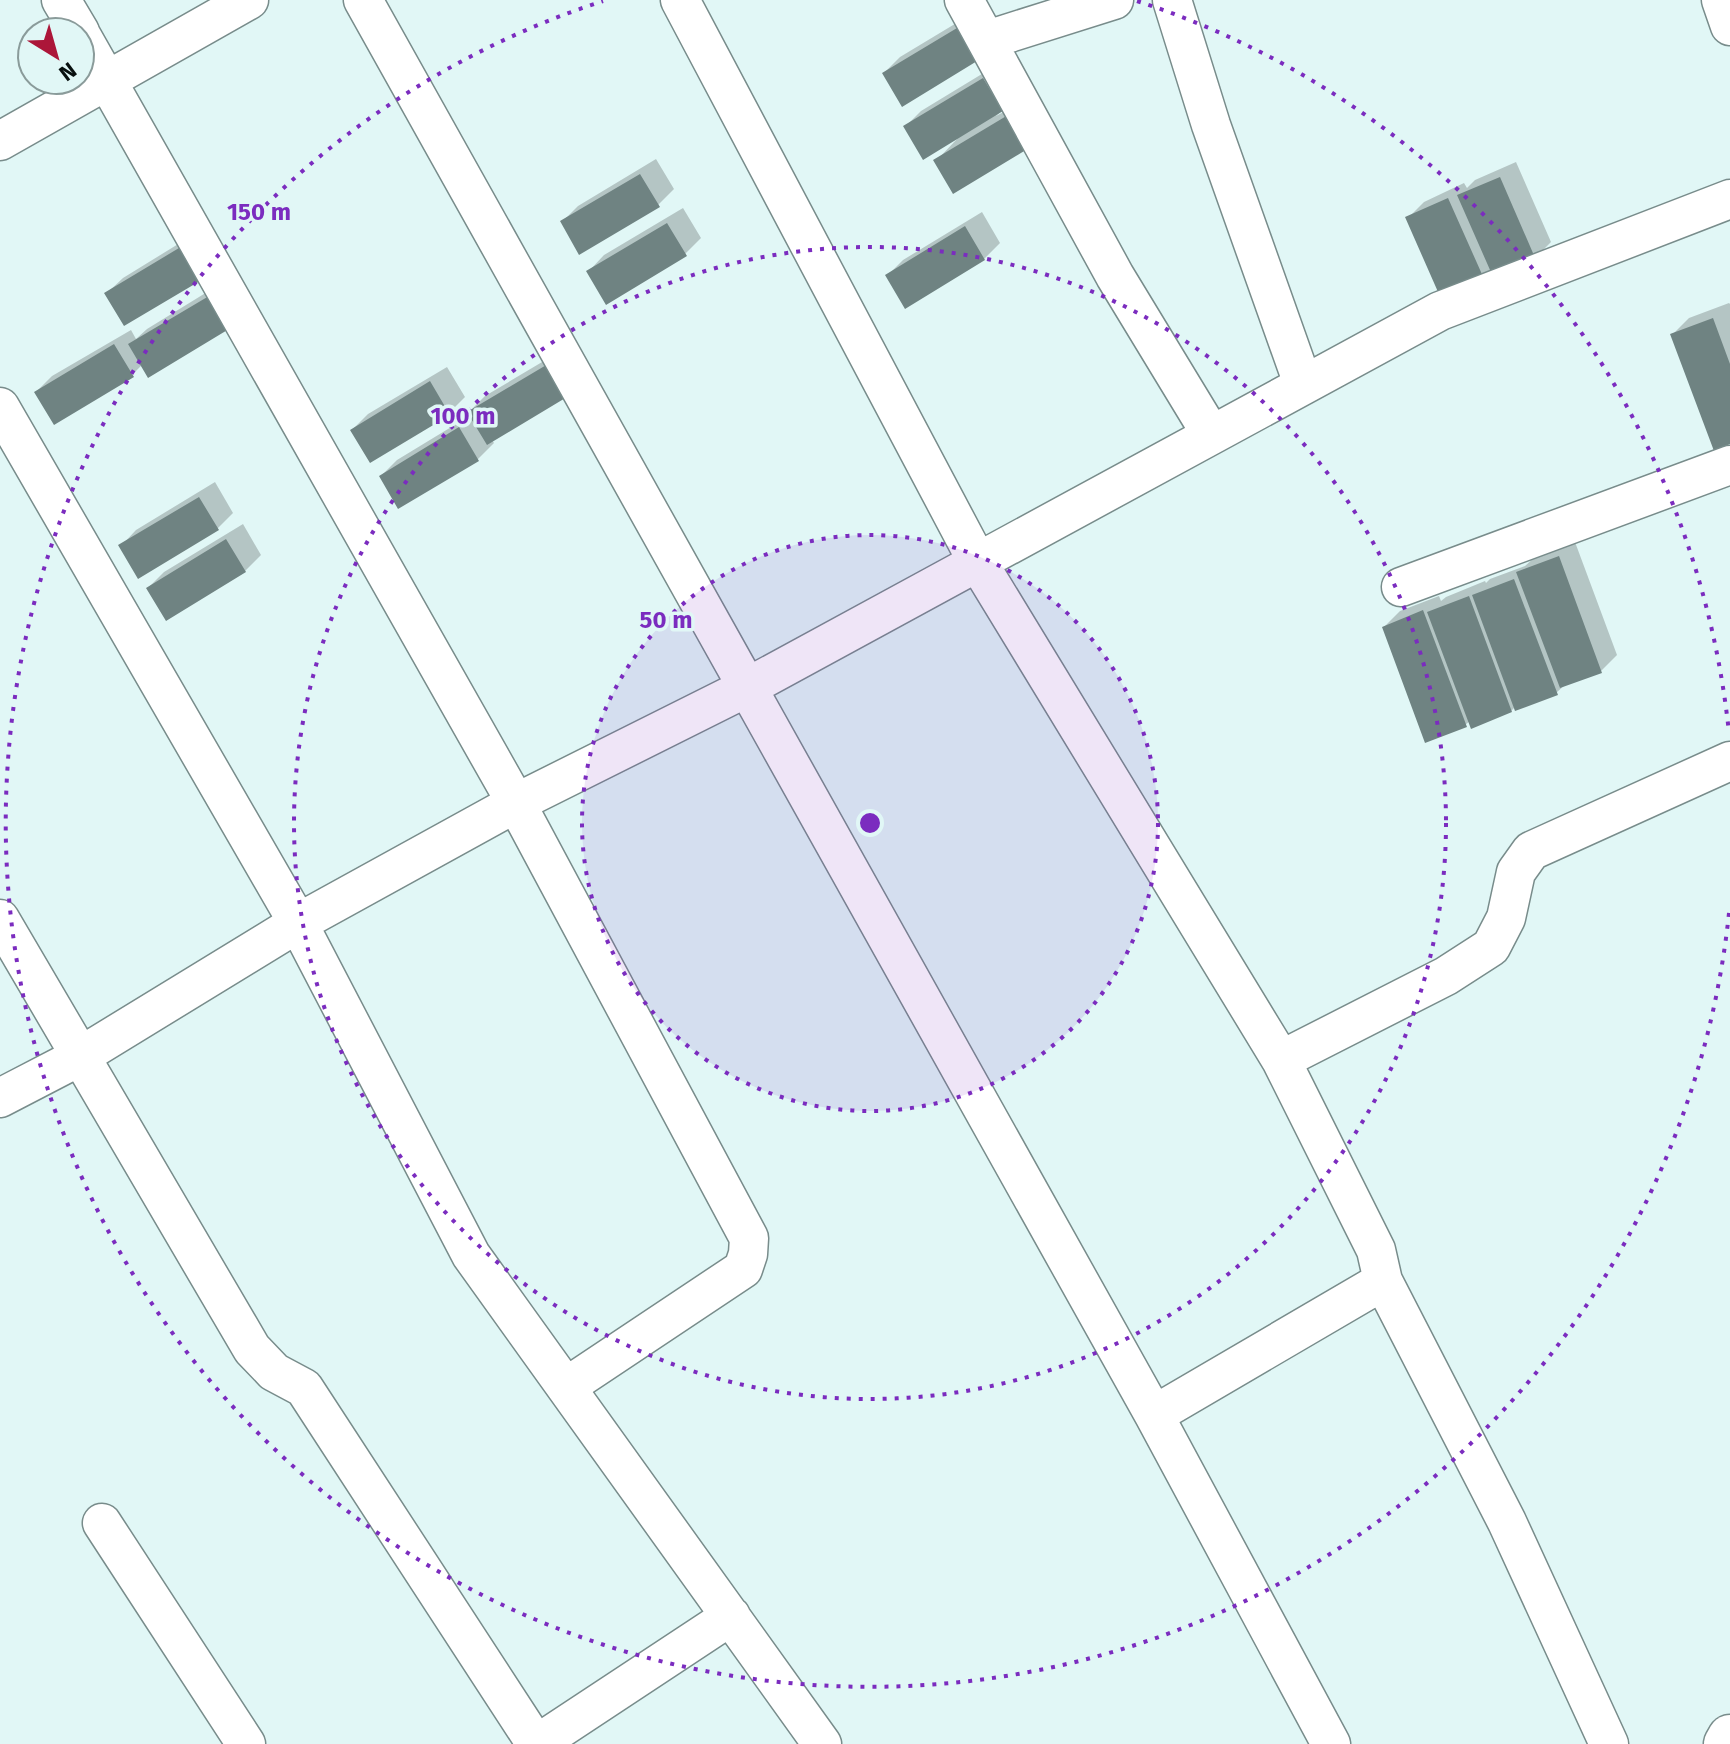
<svg xmlns="http://www.w3.org/2000/svg" width="1730" height="1744" viewBox="0 0 1730 1744" font-family="'Fira Sans',sans-serif">
	<style>
		.shadow { fill: #0003 }
		.building { fill: #6f8382 }
		.lines { fill: none; stroke-linecap: round; stroke-linejoin: round }
		.minor-casing { stroke: #788c8b; stroke-width: 41 }
		.tertiary-casing { stroke: #788c8b; stroke-width: 47 }
		.minor { stroke: #fff; stroke-width: 38 }
		.tertiary { stroke: #fff; stroke-width: 44 }
		.ring { fill: none; stroke: #7b2cbf; stroke-width: 4; stroke-dasharray: 4 8 }
		.centre { fill: #7b2cbf; stroke: #e1f7f6; stroke-width: 4 }
		.ring-label { font-size: 24px; text-anchor: middle; font-weight: bold; fill: #7b2cbf; stroke: #e1f7f6; stroke-width: 7; stroke-linejoin: round; paint-order: stroke }
	</style>
	<rect width="100%" height="100%" fill="#e1f7f6"/>
	<!-- shadow -->
	<path class="shadow" d="M978,10l-76,94 -18,-31 16,-16z
		M1000,63l18,31 -22,22 34,-18 18,30 -112,33 22,-23 -53,-11 16,-16z
		M656,159l18,30 -16,16 -96,17 16,-16z
		M1516,162l35,80 -16,16 -51,22 -76,-62 16,-16 40,-19 3,5 8,-8z
		M683,208l18,30 -16,16 -96,17 15,-16z
		M982,212l18,31 -16,16 -97,17 16,-16z
		M201,230l18,31 -112,32 16,-15z
		M225,281l-93,94 -96,17 16,-16 79,-46 5,9 11,-10z
		M1729,303l1,1v138l-57,-108 16,-16z
		M564,349l-72,91 2,3 -16,16 -97,17 16,-16 74,-45 -2,-3 16,-16z
		M447,367l18,30 -16,16 -78,48 -19,-31 16,-16z
		M215,482l18,31 -16,16 -96,17 15,-16z
		M243,524l18,31 -16,16 -97,17 16,-16z
		M1575,542l42,113 -16,16 -35,13 -10,9 -40,13 -5,5 -41,10 -5,4 -81,-98 16,-16 39,-15 2,5 5,-4 39,-16 1,2 4,-4 35,-13 10,-9z"/>
	<!-- building -->
	<path class="building" d="M962,25l20,33 -80,49 -20,-34z
		M983,78l20,33 -80,49 -20,-34z
		M1013,112l21,33 -81,49 -20,-34z
		M640,174l20,33 -81,48 -19,-34z
		M1500,177l36,83 -42,19 -37,-84z
		M1448,198l37,83 -43,20 -37,-84z
		M667,223l20,33 -81,49 -20,-34z
		M965,226l20,34 -80,49 -20,-34z
		M184,245l21,33 -81,48 -20,-33z
		M209,296l20,33 -81,49 -20,-34z
		M1713,318l17,46v80l-16,7 -44,-117z
		M114,344l20,33 -80,48 -20,-33z
		M548,364l19,33 -80,48 -20,-33z
		M430,381l20,34 -80,48 -20,-33z
		M459,427l20,34 -81,48 -19,-33z
		M199,497l20,33 -81,49 -20,-34z
		M226,539l20,33 -80,49 -20,-33z
		M1559,556l43,117 -42,15 -44,-116z
		M1514,579l44,116 -43,16 -43,-116z
		M1469,596l43,116 -41,17 -44,-117z
		M1423,610l44,117 -42,16 -43,-116z"/>
	<g class="lines">
		<defs>
			<path id="minor" d="M61,0l19,32
				M363,0l791,1415 177,329
				M680,0l297,561 304,499 95,190 7,31 124,241 102,222
				M964,0l151,276 96,158
				M1172,0l39,125 92,259
				M1721,0l9,26
				M80,33l436,770 233,435 -1,16 -5,15 -177,118
				M987,40l127,-40
				M0,141l249,-141
				M0,407l298,516 173,332 351,489
				M1401,587l329,-122
				M0,919l252,430 22,23 30,16 232,356
				M1281,1060l165,-84 45,-29 15,-29 10,-46 15,-21 199,-90
				M0,1098l79,-41 219,-134 218,-120 230,-115 694,-377 290,-112
				M1154,1415l229,-134
				M102,1523l144,221
				M537,1744l194,-128"/>
			<path id="tertiary" d="M1726,1744l4,-7"/>
		</defs>
		<!-- minor casing -->
		<use href="#minor" class="minor-casing"/>
		<!-- tertiary casing -->
		<use href="#tertiary" class="tertiary-casing"/>
		<!-- minor -->
		<use href="#minor" class="minor"/>
		<!-- tertiary -->
		<use href="#tertiary" class="tertiary"/>
	</g>
	<!-- distance rings -->
	<circle cx="870" cy="823" r="288" fill="#7b2cbf" fill-opacity=".12"/>
	<g class="ring">
		<circle cx="870" cy="823" r="288"/>
		<circle cx="870" cy="823" r="576"/>
		<path d="M1729 913A864 864 0 1 1 603 1M1137 1A864 864 0 0 1 1729 733"/>
	</g>
	<circle cx="870" cy="823" r="12" class="centre"/>
	<g class="ring-label">
		<text x="259" y="220">150 m</text>
		<text x="463" y="424">100 m</text>
		<text x="666" y="628">50 m</text>
	</g>
	<!-- north arrow -->
	<g transform="translate(56 56) rotate(143)"><circle r="38" fill="#e1f7f6" stroke="#8a9b9a" stroke-width="2"/>
	<path d="M0-6L14 30L0 20L-14 30Z" fill="#ac1639"/>
	<text y="-12" font-size="22" font-weight="bold" text-anchor="middle" fill="#08100f">N</text>
	</g>
</svg>
